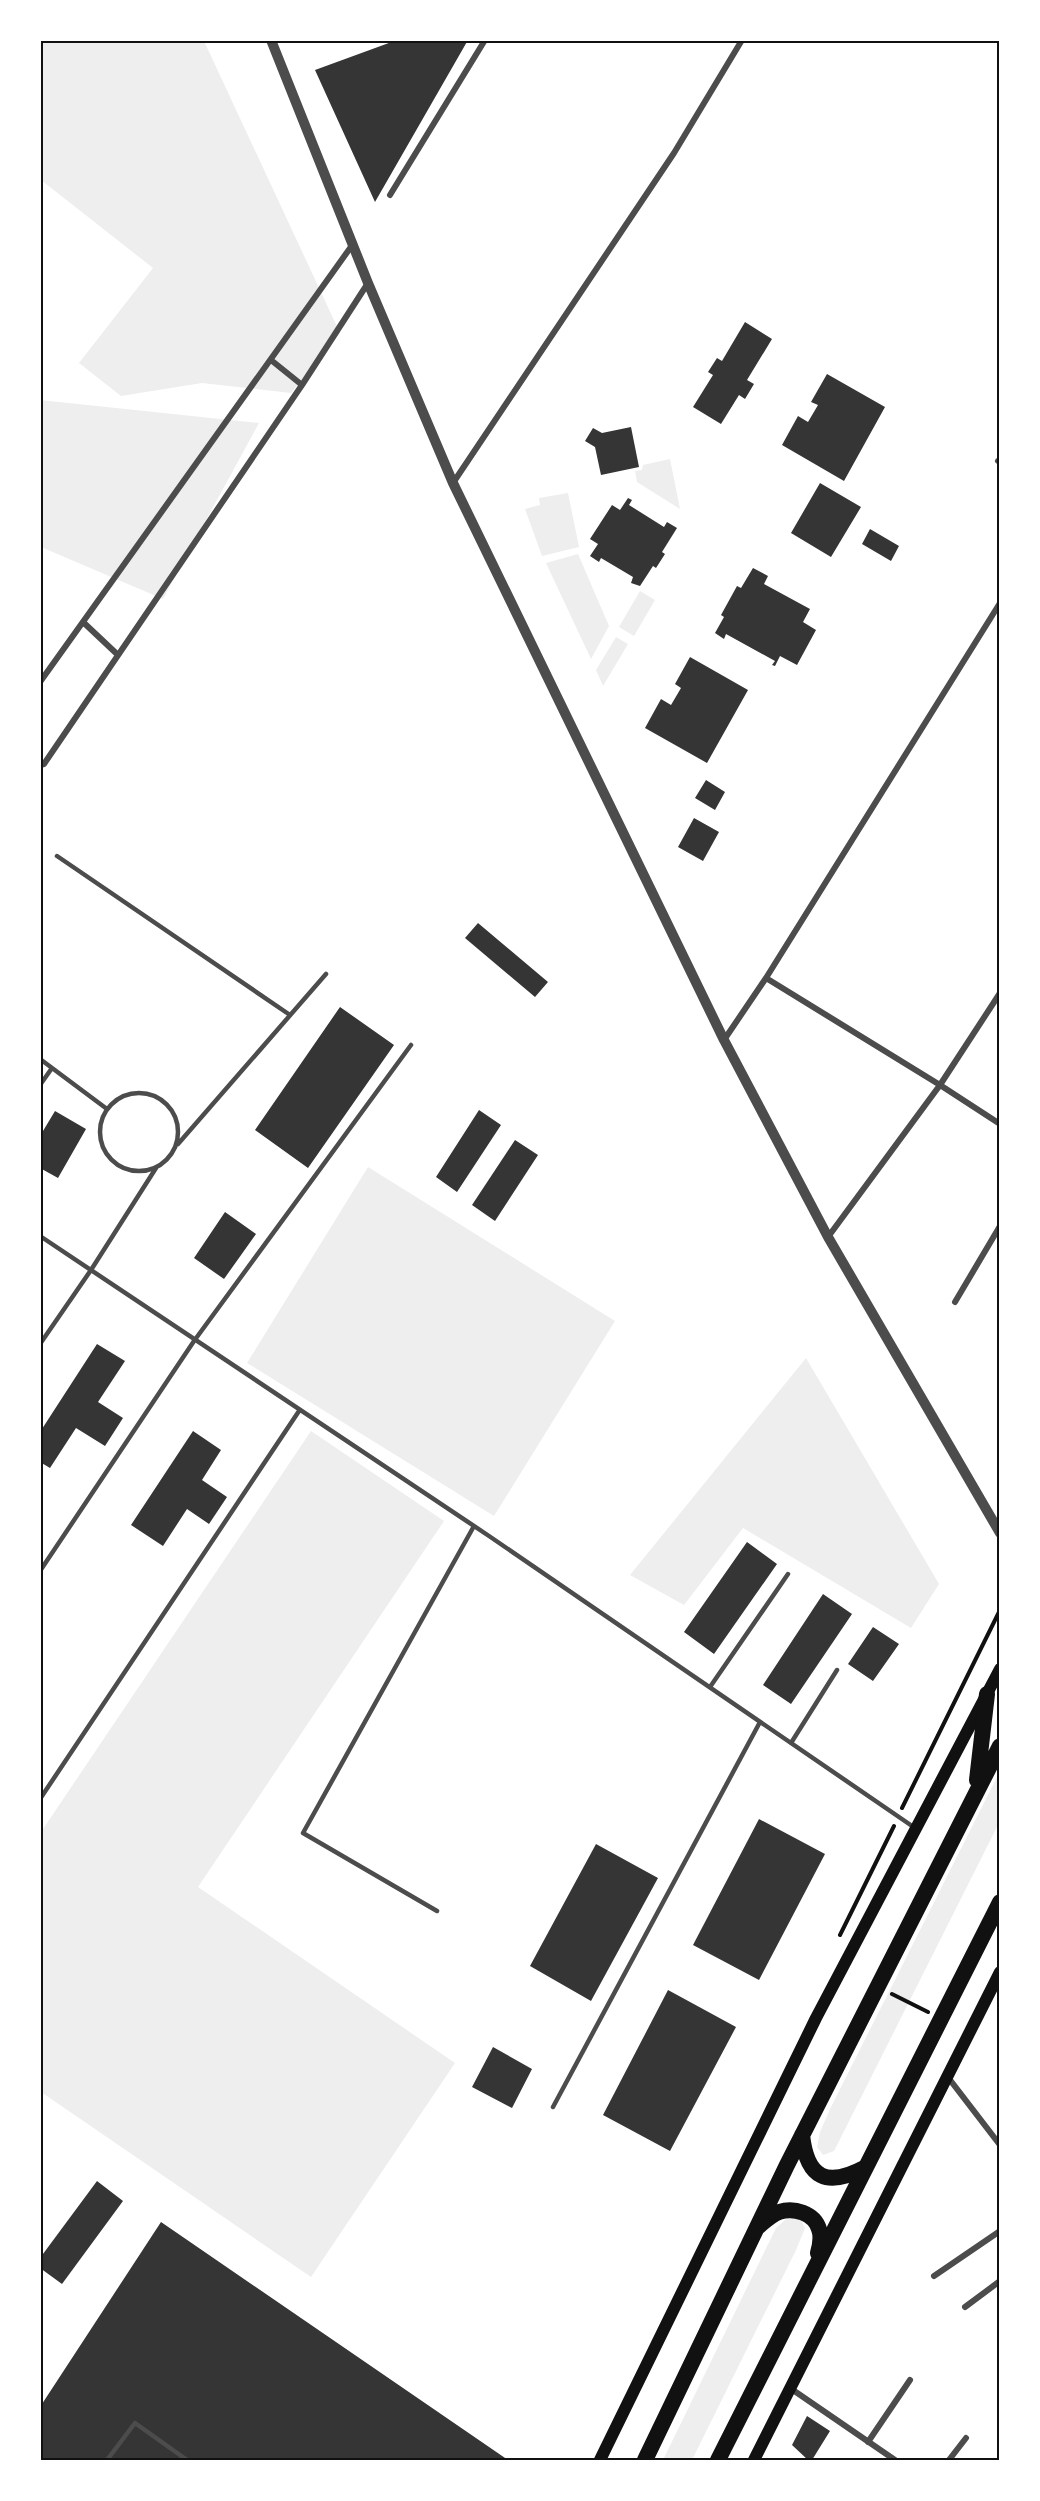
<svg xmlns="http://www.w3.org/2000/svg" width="1040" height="2501" viewBox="0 0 1040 2501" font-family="Lora,serif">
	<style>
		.green { fill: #eee }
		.building { fill: #353535 }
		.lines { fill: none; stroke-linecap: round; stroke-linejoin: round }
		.path { stroke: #111; stroke-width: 4 }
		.service { stroke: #4c4c4c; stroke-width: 4.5 }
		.minor { stroke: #4c4c4c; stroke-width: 6 }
		.tertiary { stroke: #4c4c4c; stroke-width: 10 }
		.secondary { stroke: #111; stroke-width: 12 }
		.trunk { stroke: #111; stroke-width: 16 }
		.neatline { fill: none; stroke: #111; stroke-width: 2 }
	</style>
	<rect width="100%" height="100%" fill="#fff"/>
	<!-- green -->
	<path class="green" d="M40,41h164l136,292 -49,60 -89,-10 -81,13 -42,-33 74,-95 -112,-88z
		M40,400l219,23 -96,176 -122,-52z
		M670,459l10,50 -43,-27 -2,-11 7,-1 1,-5z
		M568,493l11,54 -37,9 -17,-47 15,-4 -1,-7z
		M578,554l31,72 -18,33 -45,-96z
		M640,591l15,9 -21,36 -15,-9z
		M616,637l12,7 -25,42 -7,-16z
		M368,1167l247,154 -121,195 -247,-153z
		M806,1358l133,226 -28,44 -168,-100 -59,77 -54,-30z
		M311,1431l133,90 -246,366 257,176 -144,214 -270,-185v-260z
		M999,1773v50l-165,328 -11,4 -6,-8 3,-15 10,-23z
		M800,2218l5,10 -9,22 -104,210h-29l113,-232 10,-9z"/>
	<!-- building -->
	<path class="building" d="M397,40h71l-93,162 -60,-132z
		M745,322l27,17 -25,41 7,4 -9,15 -6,-4 -18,29 -28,-17 20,-32 -5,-3 9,-14 5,3z
		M827,374l58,33 -41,74 -62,-36 16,-29 10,6 10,-17 -7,-3z
		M631,427l8,40 -38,8 -6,-28 -10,-6 8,-13 9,5z
		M820,483l41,24 -30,50 -40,-24z
		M628,498l4,2 -3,5 35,22 3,-5 10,6 -15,24 3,2 -9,14 -3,-2 -13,20 -9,-3 2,-6 -32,-19 -2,4 -9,-6 8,-12 -8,-5 22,-34 8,5z
		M870,529l29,17 -8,15 -29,-17z
		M753,568l15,8 -4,8 46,25 -7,13 13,8 -19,35 -17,-9 -5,10 -3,-1 3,-4 -49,-27 -2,5 -9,-6 9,-16 -3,-2 16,-29 4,2z
		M690,657l58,33 -41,73 -62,-35 16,-29 10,6 10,-17 -6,-4z
		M706,780l19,12 -10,18 -20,-12z
		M694,818l25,14 -16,29 -25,-14z
		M478,923l70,59 -13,15 -70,-59z
		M340,1007l54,38 -86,123 -53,-38z
		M479,1110l22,15 -44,67 -21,-15z
		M55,1111l31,18 -28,49 -18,-10v-32z
		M515,1140l23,15 -43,66 -23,-16z
		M225,1212l31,22 -32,45 -30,-21z
		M97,1344l28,17 -27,41 25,16 -18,28 -29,-18 -26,40 -10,-6v-30z
		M193,1431l28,19 -19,30 25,17 -18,27 -22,-15 -24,37 -32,-21z
		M747,1542l30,22 -63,90 -30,-22z
		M823,1594l29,20 -61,90 -28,-19z
		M873,1627l26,17 -26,37 -25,-17z
		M759,1819l66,35 -66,126 -66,-35z
		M596,1844l62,34 -67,123 -61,-35z
		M668,1990l68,37 -66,124 -67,-36z
		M493,2047l39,22 -20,39 -40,-21z
		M97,2181l26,20 -61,83 -22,-16v-10z
		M161,2222l347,238h-468v-53z
		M807,2416l23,15 -18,29h-4l-16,-15z"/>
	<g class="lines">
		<!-- path -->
		<path class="path" d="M902,1808l98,-198
			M840,1935l54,-109
			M892,1994l36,18"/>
		<!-- service -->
		<path class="service" d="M57,856l233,159
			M40,1059l67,50
			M40,1085l12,-17
			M100 1132a39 39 0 1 1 78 0a39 39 0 1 1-78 0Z
			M178,1144l148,-170
			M40,1236l449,300 426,292
			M40,1344l51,-74 65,-102
			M40,1571l154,-230 217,-296
			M710,1687l78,-113
			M791,1743l46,-73
			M40,1799l259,-388
			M437,1911l-134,-78 171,-307
			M553,2107l207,-385
			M107,2460l28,-37 52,37"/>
		<!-- minor -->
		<path class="minor" d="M390,195l95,-155
			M271,360l31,25
			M998,461l2,-2
			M453,483l221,-330 68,-113
			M83,622l35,33
			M40,682l313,-438
			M40,765l4,-1 258,-379 66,-102
			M766,978l174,107 60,39
			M724,1040l42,-62 234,-375
			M828,1237l112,-152 60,-92
			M955,1302l45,-76
			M947,2076l53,69
			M934,2276l66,-45
			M965,2307l35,-26
			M790,2388l105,72
			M868,2442l42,-62
			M949,2460l17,-22"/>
		<!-- tertiary -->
		<path class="tertiary" d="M271,40l97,243 85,200 271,557 104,197 172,296"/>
		<!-- secondary -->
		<path class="secondary" d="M600,2460l216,-442 184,-349
			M754,2460l246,-488"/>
		<!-- trunk -->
		<path class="trunk" d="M977,1780l10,-86
			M802,2135c5,44 25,53 64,32
			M759,2226c6,-5 12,-11 20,-14 15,-5 35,1 40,17 3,8 1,17 -1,24
			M645,2460l142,-295 213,-419
			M718,2460l282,-558"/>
	</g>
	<!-- border -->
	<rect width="1040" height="2501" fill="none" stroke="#ffffff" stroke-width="84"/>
	<rect x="42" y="42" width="956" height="2417" class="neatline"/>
</svg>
